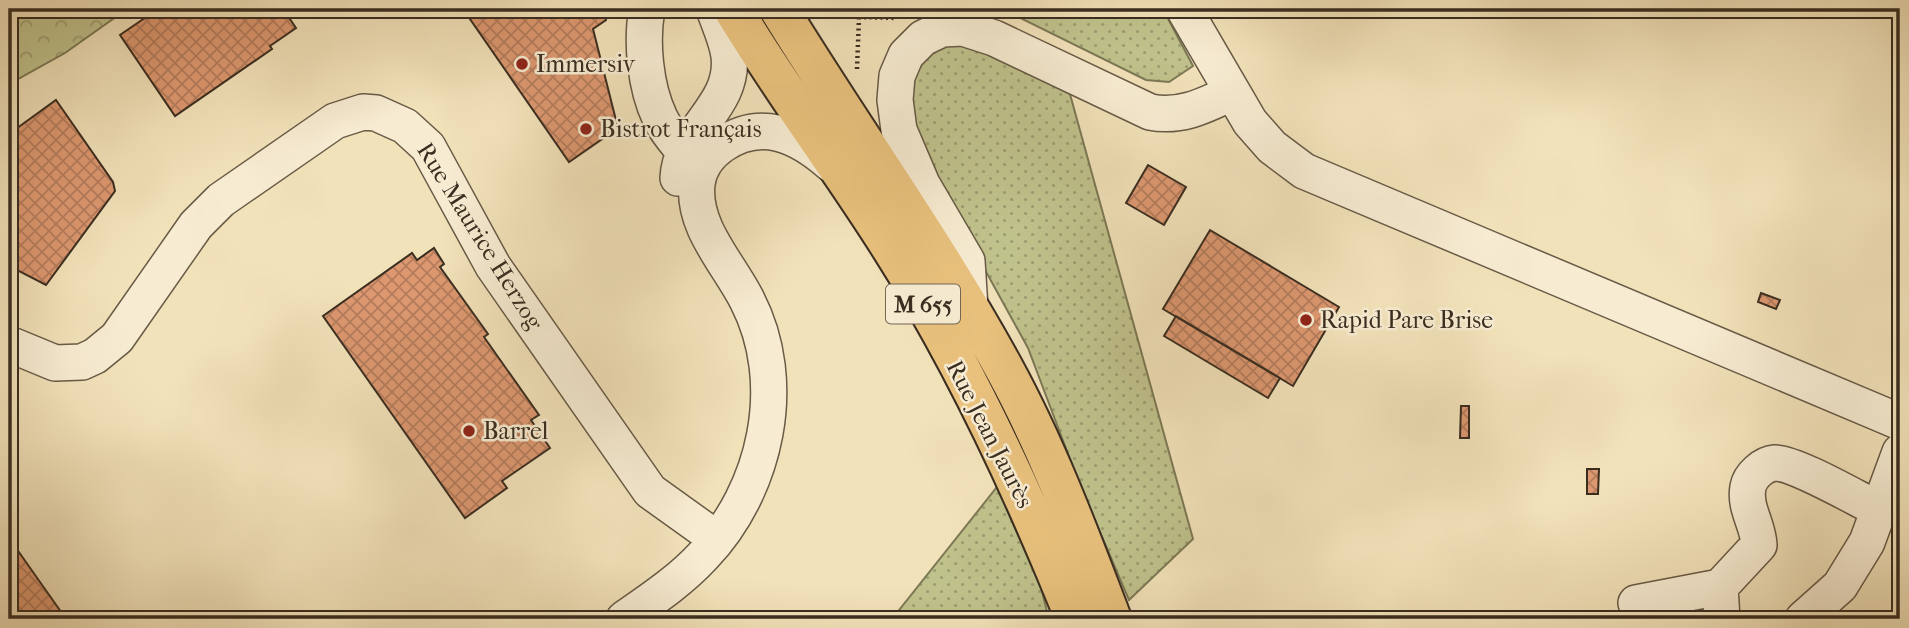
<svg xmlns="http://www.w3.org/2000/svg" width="1909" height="628" viewBox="0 0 1909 628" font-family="'IM FELL French Canon',serif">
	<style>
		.grass { fill: url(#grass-dots); stroke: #7c7856; stroke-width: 2 }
		.park { fill: url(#park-crowns); stroke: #7c7856; stroke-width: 2 }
		.building { fill: url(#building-cross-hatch); stroke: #392d20; stroke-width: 2 }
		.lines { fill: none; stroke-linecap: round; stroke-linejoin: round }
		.minor-casing { stroke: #675a46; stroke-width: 38 }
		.major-casing { stroke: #392d20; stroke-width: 42 }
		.path { stroke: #392d20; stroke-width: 4.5; stroke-dasharray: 2 3.5; stroke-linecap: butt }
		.minor { stroke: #f7ecd2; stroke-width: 35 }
		.major { stroke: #e9c17d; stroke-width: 38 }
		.poi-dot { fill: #8f2418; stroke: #f7ecd2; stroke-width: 2.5 }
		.labels { text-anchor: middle; stroke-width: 5; stroke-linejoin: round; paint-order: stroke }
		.shield { fill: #f7ecd2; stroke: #726655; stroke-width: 2 }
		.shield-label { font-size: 23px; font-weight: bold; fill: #392d20 }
		.poi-label { font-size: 24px; fill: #392d20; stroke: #f7ecd2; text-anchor: start }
		.street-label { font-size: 24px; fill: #392d20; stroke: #f7ecd2 }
	</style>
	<defs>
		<pattern id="grass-dots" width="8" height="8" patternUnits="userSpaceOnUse" patternTransform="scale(1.75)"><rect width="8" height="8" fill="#c0c28c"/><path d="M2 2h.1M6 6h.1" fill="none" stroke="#9d9e72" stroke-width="1.8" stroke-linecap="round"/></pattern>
		<pattern id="park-crowns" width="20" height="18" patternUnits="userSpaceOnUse" patternTransform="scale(1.75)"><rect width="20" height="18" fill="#c0c28c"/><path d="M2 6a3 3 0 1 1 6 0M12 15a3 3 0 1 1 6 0" fill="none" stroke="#9d9e72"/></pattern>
		<pattern id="building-cross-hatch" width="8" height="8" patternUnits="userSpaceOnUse" patternTransform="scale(1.75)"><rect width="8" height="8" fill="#dd9870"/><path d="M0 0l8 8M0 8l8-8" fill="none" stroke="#b47c5c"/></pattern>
	</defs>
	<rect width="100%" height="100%" fill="#f2e2ba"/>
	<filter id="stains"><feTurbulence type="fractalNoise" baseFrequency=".00286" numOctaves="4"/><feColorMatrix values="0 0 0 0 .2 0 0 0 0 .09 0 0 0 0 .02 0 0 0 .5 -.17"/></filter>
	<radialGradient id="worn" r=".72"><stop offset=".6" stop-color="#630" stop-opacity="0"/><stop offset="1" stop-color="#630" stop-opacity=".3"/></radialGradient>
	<!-- grass -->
	<path class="grass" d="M1002,9h161l30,57 -24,16 -23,-2z
		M966,44l102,43 125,452 -64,61 -50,-117 -51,-135 -116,-211c-8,-42 -7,-59 22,-91z
		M997,487l44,101 8,31h-157z"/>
	<!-- park -->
	<path class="park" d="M9,9h118l-62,44 -56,31z"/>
	<!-- building -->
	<path class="building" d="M158,9h125l13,19 -26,18 2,3 -97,67 -55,-81z
		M463,9h141l2,11 -13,9 25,99 -49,34z
		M56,100l57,82 2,9 -69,94 -37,-19v-132z
		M1148,165l38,22 -22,38 -38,-22z
		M1210,230l129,77 -46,79 -130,-77z
		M434,248l10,16 -4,3 48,67 -4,3 55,78 -8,5 19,28 -48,33 5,7 -42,30 -142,-202 89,-63 5,7z
		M1761,293l19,7 -4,9 -18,-7z
		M1176,316l104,62 -12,20 -104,-62z
		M1461,406h8v32h-9z
		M1587,469h12l-1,25h-11z
		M9,538l57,81h-57z
		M1615,611l12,8h-18z"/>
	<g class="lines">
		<defs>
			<path id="minor" d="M647,9c-6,32 -2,78 13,109 8,17 24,33 36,48
				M1184,9l66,113 22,25 32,24 596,251
				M678,178c2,-48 57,-71 51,-122 -2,-16 -10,-32 -15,-47
				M970,308l-3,-47 -45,-77 -23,-54 -4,-30 2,-24 9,-21 17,-17 19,-9 21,-1 31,10 156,74c30,6 54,-6 81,-19
				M9,344l46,19 27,-1 13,-6 22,-18 79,-113 25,-25 114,-79 28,-9 13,1 29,13 23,21 65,119 157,225 67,48
				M1636,603l84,-16
				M624,619c27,-19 56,-38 79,-63 63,-66 87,-173 44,-256 -18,-36 -55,-73 -50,-116 2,-16 12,-30 25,-39 39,-27 76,-10 109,19
				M1722,619l-2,-32 39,-42c-1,-21 -15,-37 -11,-58 2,-11 15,-23 27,-24 21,0 84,37 105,47
				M1803,619l37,-33 27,-44 33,-90"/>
			<path id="major" d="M733,9c49,82 107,158 158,239 74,116 133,244 184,371
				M779,9c74,121 158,236 226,361 43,79 75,165 107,249"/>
		</defs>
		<!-- minor casing -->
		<use href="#minor" class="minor-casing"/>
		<!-- major casing -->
		<use href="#major" class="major-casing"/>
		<!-- path -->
		<path class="path" d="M844,9l15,8 38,1
			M9,18l12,-9
			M857,69l2,-52"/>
		<!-- minor -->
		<use href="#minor" class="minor"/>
		<!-- major -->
		<use href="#major" class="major"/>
	</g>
	<!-- markers -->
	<g class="poi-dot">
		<circle cx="522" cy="64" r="7"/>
		<circle cx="586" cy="129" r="7"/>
		<circle cx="1306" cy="320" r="7"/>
		<circle cx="469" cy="431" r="7"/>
	</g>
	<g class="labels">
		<!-- shield labels -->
		<rect class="shield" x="886" y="284.5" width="74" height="39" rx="5"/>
		<g class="shield-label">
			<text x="923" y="312">M 655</text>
		</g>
		<!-- poi labels -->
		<g class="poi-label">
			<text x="536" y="72">Immersiv</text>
			<text x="600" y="137">Bistrot Français</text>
			<text x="1320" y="328">Rapid Pare Brise</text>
			<text x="483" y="439">Barrel</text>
		</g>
		<!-- street labels -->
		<g class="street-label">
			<text transform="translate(480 236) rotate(58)" y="8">Rue Maurice Herzog</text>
			<text transform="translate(990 434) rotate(63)" y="8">Rue Jean Jaurès</text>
		</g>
	</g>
	<!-- margin -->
	<rect width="1909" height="628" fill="none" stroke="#f2e2ba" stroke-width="35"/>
	<rect x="10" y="10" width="1888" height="607" fill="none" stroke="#392d20" stroke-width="3.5"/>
	<rect x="18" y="18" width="1874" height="593" fill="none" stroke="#392d20" stroke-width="2"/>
	<rect width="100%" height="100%" filter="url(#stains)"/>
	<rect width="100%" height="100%" fill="url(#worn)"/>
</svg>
